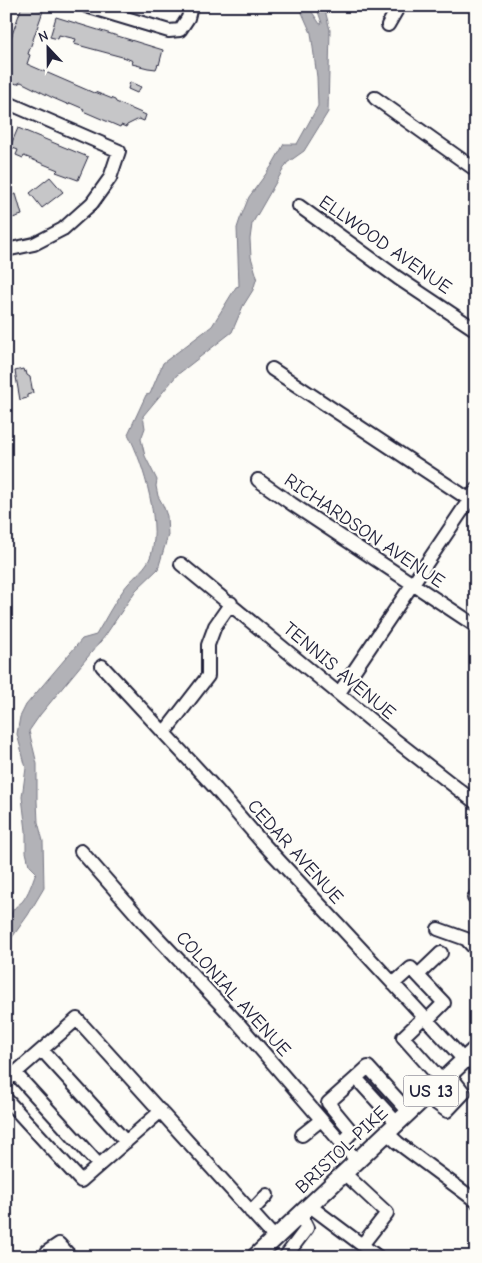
<svg xmlns="http://www.w3.org/2000/svg" width="482" height="1263" viewBox="0 0 482 1263" font-family="'Comic Neue',sans-serif">
	<style>
		.water { fill: #b2b2b7; stroke: #787885 }
		.building { fill: #c6c6c8; stroke: #22223b }
		.lines { fill: none; stroke-linecap: round; stroke-linejoin: round }
		.minor-casing { stroke: #22223b; stroke-width: 16 }
		.major-casing { stroke: #22223b; stroke-width: 20 }
		.minor { stroke: #fdfcf7; stroke-width: 12 }
		.major { stroke: #fdfcf7; stroke-width: 16 }
		.labels { text-anchor: middle; stroke-width: 4.5; stroke-linejoin: round; paint-order: stroke }
		.shield { fill: #fdfcf7; stroke: #646373; stroke-width: 1 }
		.shield-label { font-size: 18px; font-weight: bold; fill: #22223b }
		.street-label { font-size: 19px; fill: #22223b; stroke: #fdfcf7 }
	</style>
	<rect width="100%" height="100%" fill="#fdfcf7"/>
	<filter id="ink" filterUnits="userSpaceOnUse"><feTurbulence type="fractalNoise" baseFrequency=".02" numOctaves="2"/><feDisplacementMap in="SourceGraphic" scale="10" xChannelSelector="R" yChannelSelector="G"/><feConvolveMatrix kernelMatrix="1 2 1 2 8 2 1 2 1" color-interpolation-filters="sRGB"/></filter>
	<g filter="url(#ink)">
		<!-- water -->
		<path class="water" d="M299,6h9l12,18 2,-1 -6,-17h8l6,24 -2,82 -24,39 -17,12 -35,61 -2,15 1,18 6,20 -4,13 -10,16 -11,26 -55,43 -34,41 2,12 -4,11 4,17 12,24 -1,6 2,10 5,9 4,11 1,19 -10,34 -22,21 -31,46 -65,79 -11,16 8,33v37l1,21 5,19 1,47 -16,27 -22,31c0,-12 2,-26 7,-36 2,-3 6,-6 9,-8 7,-9 10,-19 14,-30l-7,-7 -3,-13v-21l-4,-34 4,-29 -9,-34 3,-17 6,-12 56,-66 14,-4c9,-15 17,-31 28,-46 7,-10 19,-18 25,-29 15,-30 -6,-98 -21,-126l18,-39 4,-1 13,-31 49,-37 24,-39 3,-1 -2,-58 3,-9 9,-22 22,-30 13,-23h13l21,-38 -1,-29 -6,-44z"/>
		<!-- building -->
		<path class="building" d="M22,6h7l14,5 -15,43 2,1 -3,9 67,29 1,-1 20,8 1,2 30,13 -2,6 -5,-2 -12,6 -1,2 -5,-2 -1,2 -37,-16 1,-2 -14,-6 -1,2 -16,-7 -32,-16 -4,2 -11,-4v-28z
			M56,17l107,33 -4,15 -1,-1 -2,5 -8,-1 -16,-4 1,-3 -7,-3 -52,-14 2,-5 -17,-4 -1,4 -8,-2z
			M130,82l11,5 -4,6 -9,-4z
			M18,128l70,29 -10,23 -22,-8 2,-2 -34,-14 -1,2 -7,-3 2,-5 -8,-3z
			M50,177l13,15 -21,16 -12,-15z
			M16,194l6,21 -16,5v-23z
			M23,369l1,3 2,-1 1,4 3,2 3,16 -6,2v3l-7,2 -5,-29z"/>
		<g class="lines">
			<defs>
				<path id="minor" d="M86,6l83,25 11,-1 8,-12 3,-12
					M388,25l11,-19
					M375,98l101,72
					M6,102l113,49 -9,27 -18,25 -29,26 -29,15 -28,6
					M299,206l99,72 78,52
					M272,369l204,135
					M258,480l34,24 184,122
					M181,564l209,172 86,67
					M102,666l114,123 44,51 204,220
					M339,693l137,-203
					M164,733l44,-57v-31l7,-19 16,-23
					M81,851l63,72 94,100 119,138
					M474,898l2,-2
					M438,929l28,10 10,11
					M418,975l23,-22
					M393,984l18,-16 33,35 -17,17
					M424,1017l-21,20 39,44
					M42,1050l84,92
					M15,1073l84,92
					M356,1078l12,-11 41,45
					M6,1081l71,-62 198,219
					M426,1096l21,15 17,-18 -15,-19
					M6,1099l75,82 80,-70
					M387,1133l11,10 78,58
					M302,1135l19,-15
					M342,1143l10,-11 -24,-29 28,-25 41,45
					M344,1173l43,40 -25,32
					M310,1206l68,51
					M251,1212l16,-17
					M47,1252l12,-8 12,13
					M285,1257l22,-29 -7,-14"/>
				<path id="major" d="M255,1257l221,-208"/>
			</defs>
			<!-- minor casing -->
			<use href="#minor" class="minor-casing"/>
			<!-- major casing -->
			<use href="#major" class="major-casing"/>
			<!-- minor -->
			<use href="#minor" class="minor"/>
			<!-- major -->
			<use href="#major" class="major"/>
		</g>
	</g>
	<g class="labels">
		<!-- shield labels -->
		<rect class="shield" x="403.5" y="1075.5" width="55" height="31" rx="4"/>
		<g class="shield-label">
			<text x="431" y="1097">US 13</text>
		</g>
		<!-- street labels -->
		<g class="street-label">
			<text transform="translate(386 244) rotate(35)" y="7">ELLWOOD AVENUE</text>
			<text transform="translate(365 530) rotate(34)" y="7">RICHARDSON AVENUE</text>
			<text transform="translate(340 670) rotate(40)" y="7">TENNIS AVENUE</text>
			<text transform="translate(296 851) rotate(48)" y="7">CEDAR AVENUE</text>
			<text transform="translate(234 993) rotate(48)" y="7">COLONIAL AVENUE</text>
			<text transform="translate(341 1149) rotate(-43)" y="7">BRISTOL PIKE</text>
		</g>
	</g>
	<!-- margin -->
	<rect width="482" height="1263" fill="none" stroke="#fdfcf7" stroke-width="25"/>
	<rect x="12" y="12" width="457" height="1238" fill="none" stroke="#22223b" stroke-width="2" filter="url(#ink)"/>
	<!-- north arrow -->
	<g transform="translate(48 48) rotate(338)" stroke="#fdfcf7" stroke-width="4" paint-order="stroke">
	<path d="M0-4L9 19L0 12L-9 19Z" fill="#22223b"/>
	<text y="-8" font-size="14" font-weight="bold" text-anchor="middle" fill="#22223b">N</text>
	</g>
</svg>
